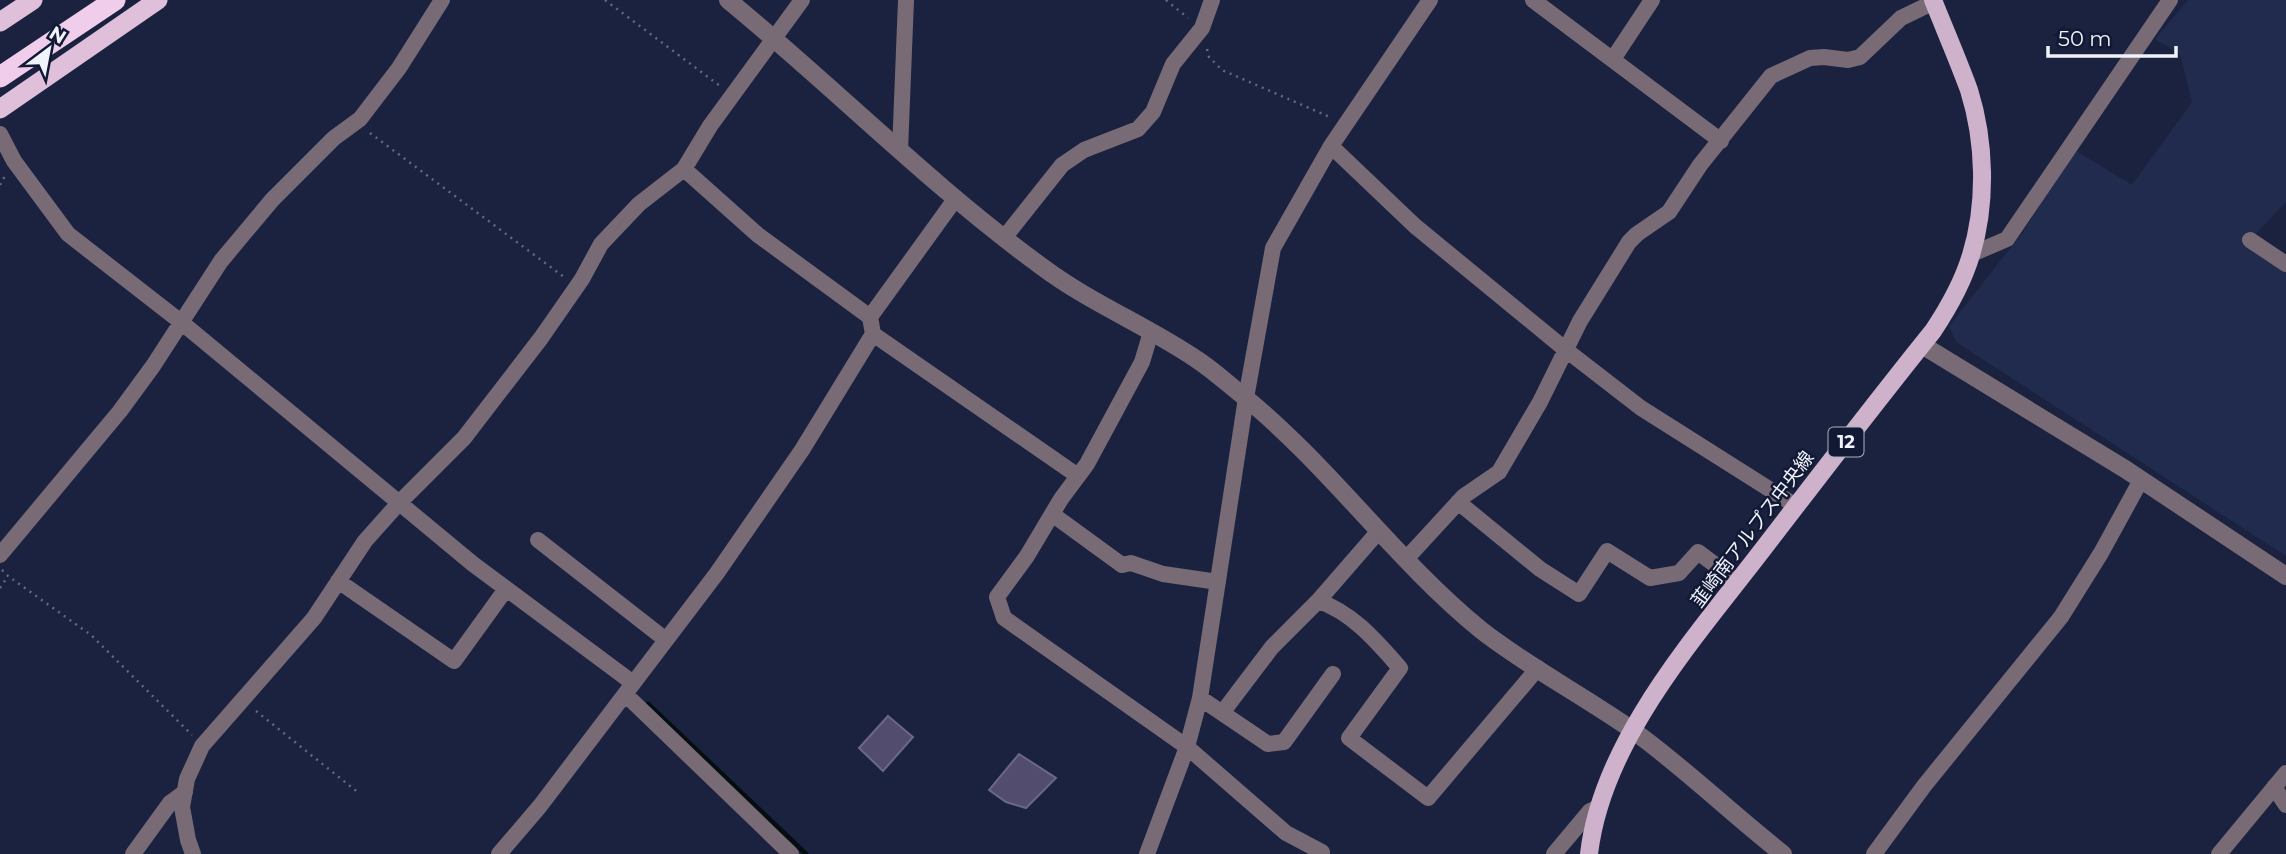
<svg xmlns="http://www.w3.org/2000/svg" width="2286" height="854" viewBox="0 0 2286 854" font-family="Montserrat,'Noto Sans JP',sans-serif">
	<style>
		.built { fill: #212b4d }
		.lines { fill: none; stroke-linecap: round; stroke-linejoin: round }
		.stream { stroke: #040e10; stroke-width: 5 }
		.building { fill: #524d6f; stroke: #6b678a; stroke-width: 2 }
		.path { stroke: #636a7f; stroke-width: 2.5; stroke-dasharray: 2 5; stroke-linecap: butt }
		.minor { stroke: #786b76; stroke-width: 16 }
		.tertiary { stroke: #786b76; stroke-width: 18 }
		.primary { stroke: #ceb1ca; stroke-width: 18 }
		.trunk { stroke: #dfbfda; stroke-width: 19 }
		.motorway { stroke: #f0cdeb; stroke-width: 21 }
		.labels { text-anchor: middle; stroke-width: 5; stroke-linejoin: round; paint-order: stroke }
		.shield { fill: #111934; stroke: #adb2bf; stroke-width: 2 }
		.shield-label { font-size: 18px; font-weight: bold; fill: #f0f3fb }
		.street-label { font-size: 19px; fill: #f0f3fb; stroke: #111934 }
	</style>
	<rect width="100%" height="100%" fill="#1a223f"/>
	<!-- built -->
	<path class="built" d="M2188,0h98v202l-39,41 39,27v286l-330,-214 -7,-16 74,-94 52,-82 57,35 60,-83 -12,-48 -25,-15z"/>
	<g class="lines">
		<!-- stream -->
		<path class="stream" d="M648,704l158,150"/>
	</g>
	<!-- building -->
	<path class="building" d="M888,716l25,21 -30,34 -24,-23z
		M1019,754l37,24 -30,30 -20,-6 -17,-12z"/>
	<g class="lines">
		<!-- path -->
		<path class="path" d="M605,0l115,86
			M1166,0l22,18
			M1207,49l2,8 13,13 110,48
			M370,133l194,144
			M0,185l5,-9
			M2,570l6,6 83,59 101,100
			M0,588l8,-12
			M256,711l104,83"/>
		<!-- minor -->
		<path class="minor" d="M1533,0l188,141
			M1613,59l39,-59
			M0,134l14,27 54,73 113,88 292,242 160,119
			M1331,146l84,80 151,124 75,58 155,98
			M900,151l6,-151
			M684,169l74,66 112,82
			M1004,238l58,-73 22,-15 54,-21 15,-17 20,-48 29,-36 10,-28
			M2250,240l36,24
			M1972,254l35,-15 163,-239
			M1151,332l-9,30 -55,102 -26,35 -34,57 -30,41 7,21 183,129 99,86 36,19
			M873,334l205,142
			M1458,502l82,67 39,25 28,-43 43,27 29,-5 19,-21 40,30
			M1052,514l70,51 9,-2 32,11 55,8
			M538,540l128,100
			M0,555l120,-144 33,-45 68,-105 51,-61 62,-62 26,-19 39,-51 43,-68
			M1406,559l58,-63 35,-24 41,-70 40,-81 49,-79 8,-8 32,-22 31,-47 71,-89 39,-18 14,-1 24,3 12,-3 41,-39 33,-16
			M338,581l116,80 52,-72
			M1318,601l60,-69
			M625,694l166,160
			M1200,698l68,46 16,-2 49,-68
			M1222,713l50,-66 46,-46c34,11 59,41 82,67l-51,70 79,60 110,-130
			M2274,787l12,18
			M133,854l37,-51 15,-11
			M193,854l-5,-14 -6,-33 5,-28 15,-33 112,-128 51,-77 34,-38 65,-65 77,-100 41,-59 19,-35 38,-40 45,-35 26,-43 92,-126
			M499,854l41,-48 177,-233 85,-123 71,-116 -3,-17 86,-119
			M1147,854l40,-107 13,-49 46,-300 27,-150 58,-102 99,-146
			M1554,854l36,-43 9,-4
			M1874,854l50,-68 137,-169 40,-64 40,-73
			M2219,854l67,-81"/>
		<!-- tertiary -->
		<path class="tertiary" d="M728,0c106,87 202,185 313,266 49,37 107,60 158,95 15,10 29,23 43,34 87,70 152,164 239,235 47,37 105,67 154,102 52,38 97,82 148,122
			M1922,345l203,124 161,107"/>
		<!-- primary -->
		<path class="primary" d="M1589,854c13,-112 104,-214 171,-301 57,-74 114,-149 173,-222 16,-24 30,-49 38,-76 16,-52 14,-114 -2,-165 -11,-30 -24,-60 -36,-90"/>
		<!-- trunk -->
		<path class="trunk" d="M0,22l33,-22
			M0,109l158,-109"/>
		<!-- motorway -->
		<path class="motorway" d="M0,77l115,-77"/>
	</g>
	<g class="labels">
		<!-- shield labels -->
		<rect class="shield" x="1828.5" y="427.5" width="35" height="29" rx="5"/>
		<g class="shield-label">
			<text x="1846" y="448">12</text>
		</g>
		<!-- street labels -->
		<g class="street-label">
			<text transform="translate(1752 529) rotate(-53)" y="7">韮崎南アルプス中央線</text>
		</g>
	</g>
	<!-- north arrow -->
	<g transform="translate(49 49) rotate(32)" stroke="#111934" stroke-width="5" paint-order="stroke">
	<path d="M0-5L12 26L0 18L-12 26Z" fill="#f0f3fb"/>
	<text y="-10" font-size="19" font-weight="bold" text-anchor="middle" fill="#f0f3fb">N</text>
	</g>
	<!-- scale -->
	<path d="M2048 46v10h128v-10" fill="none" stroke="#f0f3fb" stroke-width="3.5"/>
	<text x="2058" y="46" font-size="21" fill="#f0f3fb" stroke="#111934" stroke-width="5" paint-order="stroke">50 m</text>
</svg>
